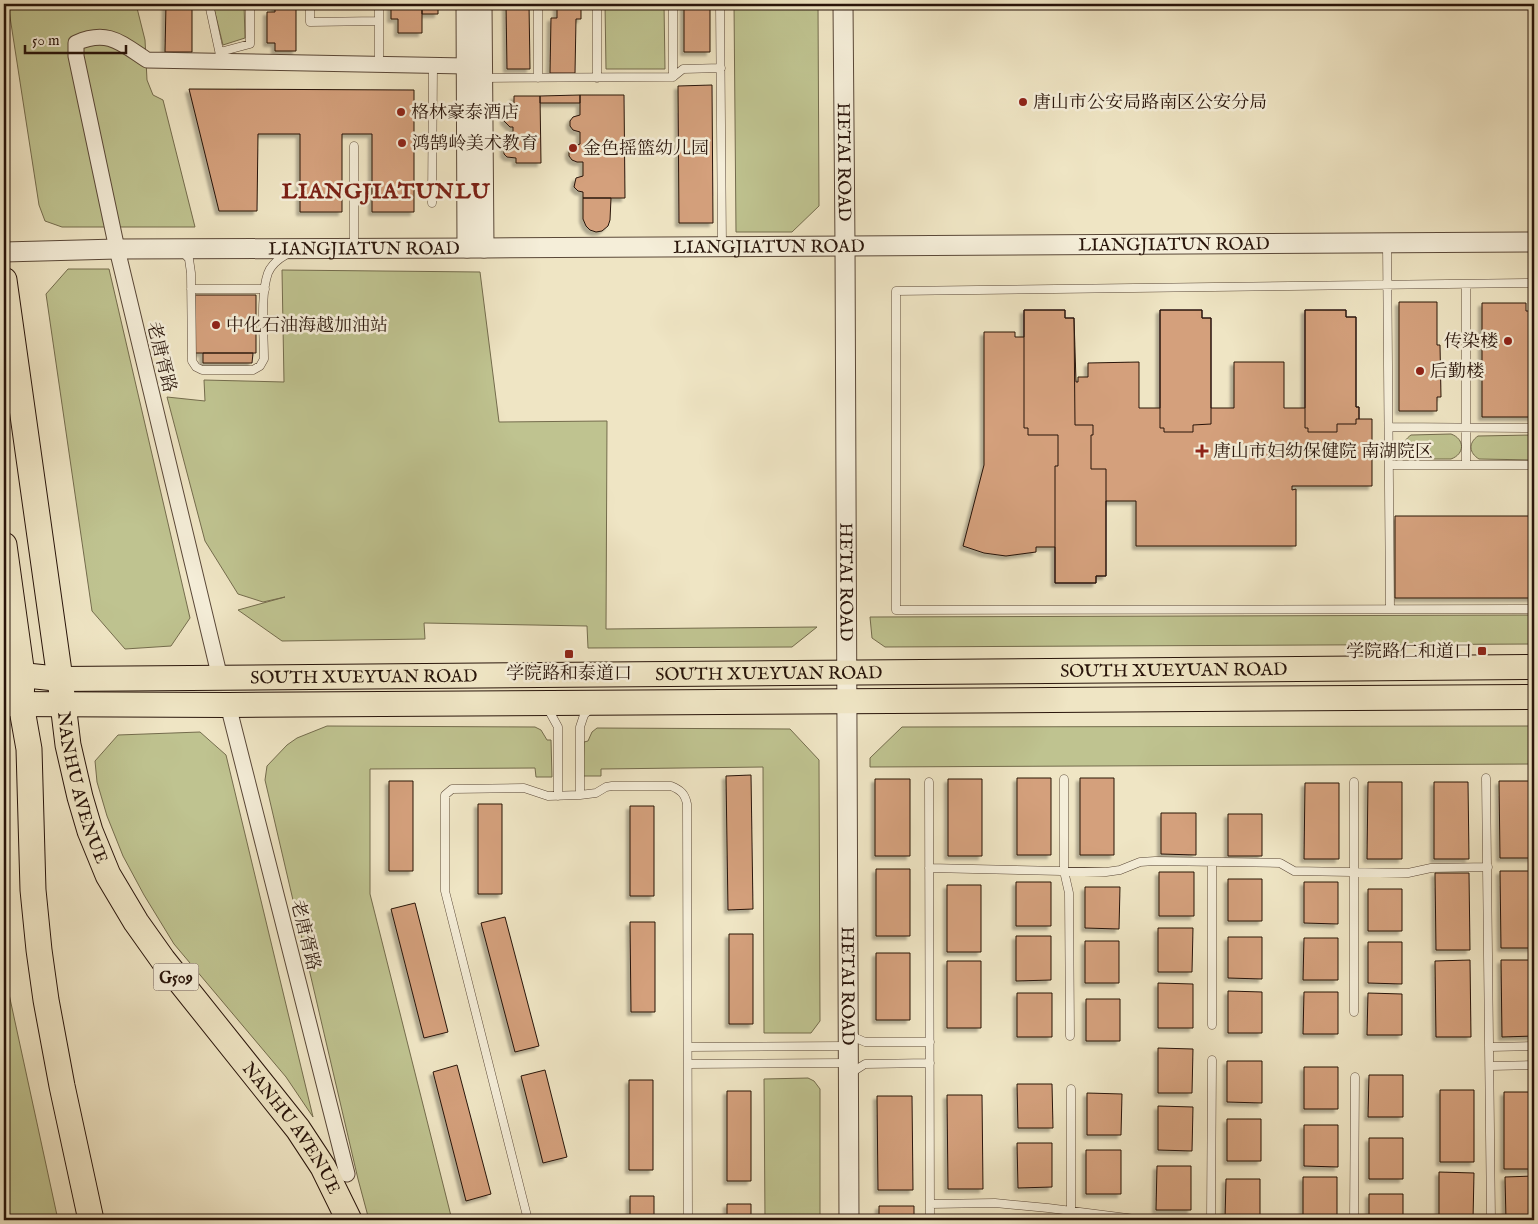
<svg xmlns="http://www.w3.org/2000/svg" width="1538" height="1224" viewBox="0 0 1538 1224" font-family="'IM FELL English','Noto Serif SC',serif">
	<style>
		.green { fill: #bfc390; stroke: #746c4d }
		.building { fill: #d4a07b; stroke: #28140a; filter: url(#shadow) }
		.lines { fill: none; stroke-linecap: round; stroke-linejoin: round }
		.service-casing { stroke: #5a4838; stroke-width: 9 }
		.minor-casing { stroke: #5a4838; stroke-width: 17 }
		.tertiary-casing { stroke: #5a4838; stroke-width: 21 }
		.primary-casing { stroke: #28140a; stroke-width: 26 }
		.trunk-casing { stroke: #28140a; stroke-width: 27 }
		.service { stroke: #f5eed9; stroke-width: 8 }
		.minor { stroke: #f5eed9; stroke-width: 15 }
		.tertiary { stroke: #f5eed9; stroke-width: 19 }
		.primary { stroke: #efe5c4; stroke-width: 24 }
		.trunk { stroke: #efe5c4; stroke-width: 25 }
		.poi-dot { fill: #8f2418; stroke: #f5eed9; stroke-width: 2 }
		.labels { text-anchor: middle; stroke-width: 5; stroke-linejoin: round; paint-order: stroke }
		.shield { fill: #f5eed9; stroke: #665548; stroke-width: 1 }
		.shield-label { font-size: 16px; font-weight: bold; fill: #28140a }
		.poi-label { font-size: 18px; fill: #28140a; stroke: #f5eed9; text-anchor: start }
		.street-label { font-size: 18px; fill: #28140a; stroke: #f5eed9 }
		.district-label { font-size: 22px; font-weight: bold; letter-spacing: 1px; fill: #7a1f14; stroke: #f5eed9 }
	</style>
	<defs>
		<filter id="shadow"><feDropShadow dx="-3.5" dy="3.5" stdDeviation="1" flood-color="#0004"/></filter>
	</defs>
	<rect width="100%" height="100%" fill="#efe5c4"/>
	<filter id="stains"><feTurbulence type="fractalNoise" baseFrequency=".004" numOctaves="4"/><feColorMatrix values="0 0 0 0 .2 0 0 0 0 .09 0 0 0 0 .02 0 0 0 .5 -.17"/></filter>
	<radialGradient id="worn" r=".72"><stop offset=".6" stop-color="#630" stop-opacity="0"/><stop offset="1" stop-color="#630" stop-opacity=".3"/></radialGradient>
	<!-- green -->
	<path class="green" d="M8,4h128l9,36 2,40 6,15 10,5 32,127h-133l-17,-6 -6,-16z
		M213,4h31l1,34 -22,7z
		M605,4h59l1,65h-59z
		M734,4h84l1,202 -27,26h-56z
		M68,269h41l81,349 -19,28 -46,3 -33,-38 -46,-317z
		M282,270l198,2 19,150 108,-1 -1,208 211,-2 -25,20 -204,1 -1,-22 -163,-3 1,16 -143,2 -44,-31 47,-13 -22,5 -25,-8 -33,-53 -38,-144 38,4 -1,-21 80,2z
		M1451,434c14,5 14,20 0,25h-40c-10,-7 -10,-17 0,-24z
		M1533,435l1,25 -55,-1c-10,-6 -11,-16 -1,-23z
		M1534,615v29l-649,3 -13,-9 -2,-21z
		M327,726l208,1 6,3 6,10h4l1,37h-16l-1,-9 -165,1v125l82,326h-83l-11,-41 -93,-399 2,-14 20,-21 10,-7z
		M1532,726l2,2v36l-664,3v-9l32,-31z
		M597,728l193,1 29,31 1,261 -9,12h-47l-1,-266 -162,2v7h-18l1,-34 4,-1 4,-9z
		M200,732l26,23 87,362 -27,-40 -112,-133 -30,-49 -21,-39 -16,-40 -10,-34 -2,-21 23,-26z
		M4,971l54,249h-54z
		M808,1078l6,3 6,8v131h-55l-1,-141z"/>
	<!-- building -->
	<path class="building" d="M166,4h26v48h-27z
		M275,4h21v47h-21v-8h-8v-31h8z
		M391,4h31v29h-24v-14h-7z
		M422,4h16v10h-16z
		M506,4h23l1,65h-23z
		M557,4h24v15h-5l-1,54h-25l1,-55h6z
		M684,4h26v48h-26z
		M712,85l1,138h-34l-1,-137z
		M189,89l225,1v122h-42v-78h-30v78h-42v-78h-42l-1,77h-38z
		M580,95h44l1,103h-42v-6l-5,-1 -4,-4 2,-9 7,-2v-14h-6l-5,-2 -3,-4v-6l3,-3 8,-3v-12l-7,-2 -3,-4v-5l3,-4 7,-2z
		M580,95v8h-40v-7z
		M514,96h26l1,67h-25v-5l-9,-1 -3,-3v-10l2,-3 7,-2v-12h-3l-6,-6v-5l2,-3 8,-4z
		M583,198h28l-1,22 -2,6 -6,5 -6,1 -6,-2 -4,-4 -3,-7z
		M195,295h61v58h-61z
		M1399,302h38v43h3l1,52h-4v14h-38z
		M1482,303h44v8h8v106h-52z
		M1024,310h41v8h9l2,64h2v-5h10v-14l51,-1v46h21v-98h42v8h9v90h23v-46h50v46h21v-98h41v7h10v90h3v12h13v67h-80v4l4,-1v57h-160v-45h-30v75h-10v7h-41v-36h-19v5l-30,4 -22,-3 -21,-7 21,-81v-133h31v5h9z
		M1024,310h41v8h9l1,107h18v10h-2v34h15v107h-10v7h-41v-117h3v-31h-30v-7h-4z
		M1160,310h42v8h9v106l-18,1v7h-29v-4h-4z
		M1305,310h41v7h10v90h3v12h-3v5h-19v8h-29v-4h-3z
		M203,353h50l-1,10h-49z
		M1395,516h139v82h-139z
		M751,775l2,134 -25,1 -2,-134z
		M1017,778h34v77h-34z
		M1080,778h34v77h-34z
		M875,779h35v77h-35z
		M948,779h34v77h-34z
		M389,781h24v90h-24z
		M1499,781h35v77h-34z
		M1368,782h34v77h-35z
		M1434,782h34l1,77h-35z
		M1305,783h34v76h-35z
		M478,804h24v90h-24z
		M630,806h24v90h-24z
		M1161,813h35v42l-35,-1z
		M1228,814h34v42h-34z
		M876,869h34v67h-34z
		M1500,871h34v77h-33z
		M1159,872h35v44h-35z
		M1435,873h34l1,77h-34z
		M1228,879h34v42h-34z
		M1016,882h35v44h-35z
		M1304,882h34v42l-34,-1z
		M947,885h34v67h-34z
		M1085,887h35l-1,42 -34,-1z
		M1368,889h34v42h-34z
		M415,903l33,129 -24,6 -33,-129z
		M505,917l34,129 -24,6 -34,-129z
		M630,922h25v90h-24z
		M1158,928h35l-1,44h-34z
		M729,934h24v90h-24z
		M1016,936h35v44l-35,1z
		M1228,937h34v42l-34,-1z
		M1304,938h34v42h-35z
		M1085,941h34v42h-34z
		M1368,942h34v42l-34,-1z
		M876,953h34v67h-34z
		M1470,960l1,77h-35l-1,-76z
		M1501,960h33v76l-32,1z
		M947,961h34v67h-34z
		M1158,983l35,1v44h-35z
		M1228,991l34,1v41h-34z
		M1304,992h34v42h-35z
		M1017,993h35v44h-35z
		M1368,993l34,1v41h-35z
		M1086,999h34v42h-34z
		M1158,1048l35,1 -1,44h-34z
		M1227,1061h35v42l-35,-1z
		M457,1065l34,129 -25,7 -33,-129z
		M1304,1067h34v42h-34z
		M545,1070l22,87 -24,6 -22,-87z
		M1369,1075h34v42h-35z
		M629,1080h24v90h-24z
		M1017,1084h35l1,44h-35z
		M1440,1090h34v72h-34z
		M727,1091h24v90h-24z
		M1504,1092h30v77h-30z
		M1087,1093l35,1 -1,41h-34z
		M947,1095h35l1,94h-35z
		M877,1096h35l1,94h-35z
		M1158,1106l35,1 -1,44 -34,-1z
		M1227,1119h34v42h-34z
		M1304,1125h34v42l-34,-1z
		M1369,1138h34v41h-34z
		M1017,1143h35v44l-34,1z
		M1086,1150h35v44h-35z
		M1157,1166h34v44h-35z
		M1439,1172l35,1 -1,47h-34z
		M1534,1176v44h-28l-1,-43z
		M1303,1177h34v42h-34z
		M1226,1179h34v41h-35z
		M1369,1194h34v26h-34z
		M630,1196h24v24h-24z
		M727,1204h24v16h-24z
		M879,1206h35v14h-35z
		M949,1218h34v2h-34z"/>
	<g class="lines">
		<defs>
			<path id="service" d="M209,4l11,51
				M310,4v18l69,-1
				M379,4v60
				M538,4v74
				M597,4v74
				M720,4l2,242
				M220,52l30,-8v-40
				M673,77l10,-8 38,-1
				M482,78l191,-1v-73
				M354,146v102
				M432,203l1,-138
				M1387,243l3,366
				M183,252l6,7 2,14 1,88 4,6 6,3h51l7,-4 4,-7c0,-24 -4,-64 4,-86 3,-8 12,-15 19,-19
				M1466,284v181
				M1534,285l-5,-2 -633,8v319l638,-1
				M191,289h74
				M1389,427l145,1
				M1389,465h145
				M547,707l11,20v69
				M1486,778l5,442
				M1064,779v92l5,22 1,143
				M929,782l1,438
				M580,795v-68l4,-12 7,-7
				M1212,862v163
				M929,868l177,4 14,-2 20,-8 15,-1 125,2 14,8 114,2 23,-5 57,-1
				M1354,1012v-230
				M851,1032l5,6 9,4h65
				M688,1047l160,-1
				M1490,1047l44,-1
				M688,1064l160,-1
				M1491,1066l43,-1
				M851,1073l14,-9 65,-1
				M930,1204l65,-1 53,5 95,12
				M528,1220l-83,-329v-96l7,-6 72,-1 24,8 32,-1 16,-2 10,-6 6,-1h59c10,4 14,8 16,18l1,416
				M1071,1220v-131
				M1211,1220l1,-160
				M1354,1220l1,-143"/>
			<path id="minor" d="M220,678l-103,-429 -41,-193v-13c32,-14 45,0 71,17l319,6
				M228,705l119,469"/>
			<g id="tertiary">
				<path d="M466,4l1,244"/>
				<path d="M482,4l2,244"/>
				<path id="s1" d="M843,4l2,242 4,974"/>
				<path id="s2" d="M4,252l113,-3 367,-1 1050,-6"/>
			</g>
			<g id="primary">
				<path id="s3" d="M4,676l18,-1 38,4 1474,-12"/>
				<path d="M4,704l224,1 1306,-8"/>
			</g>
			<g id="trunk">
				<path id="s4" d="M4,280l56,399 8,66 12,52 10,34 18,44 28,47 27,38 135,169 25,38 26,53"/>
				<path d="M4,545l18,130 -1,29 8,45 4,141 6,60 7,50 16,86 29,134"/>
			</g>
		</defs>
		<!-- service casing -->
		<use href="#service" class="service-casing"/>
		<!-- minor casing -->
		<use href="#minor" class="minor-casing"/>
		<!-- tertiary casing -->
		<use href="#tertiary" class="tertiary-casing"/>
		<!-- primary casing -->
		<use href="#primary" class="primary-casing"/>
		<!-- trunk casing -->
		<use href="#trunk" class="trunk-casing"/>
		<!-- service -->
		<use href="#service" class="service"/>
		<!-- minor -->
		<use href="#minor" class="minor"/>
		<!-- tertiary -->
		<use href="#tertiary" class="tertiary"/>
		<!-- primary -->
		<use href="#primary" class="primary"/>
		<!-- trunk -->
		<use href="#trunk" class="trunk"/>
	</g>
	<!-- markers -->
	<g class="poi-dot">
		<circle cx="1023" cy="102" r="5"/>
		<circle cx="401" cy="112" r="5"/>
		<circle cx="402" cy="143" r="5"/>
		<circle cx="573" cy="148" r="5"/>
		<circle cx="216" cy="325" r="5"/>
		<circle cx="1508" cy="341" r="5"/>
		<circle cx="1420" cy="371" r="5"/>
		<path d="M1199.5 443.5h5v5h5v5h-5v5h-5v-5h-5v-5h5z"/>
		<rect x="1477" y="646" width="10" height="10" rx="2.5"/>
		<rect x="564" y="649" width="10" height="10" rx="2.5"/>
	</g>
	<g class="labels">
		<!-- shield labels -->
		<rect class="shield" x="153.5" y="963.5" width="45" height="27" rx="4"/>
		<g class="shield-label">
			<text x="176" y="983">G509</text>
		</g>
		<!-- poi labels -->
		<g class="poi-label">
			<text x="1033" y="108">唐山市公安局路南区公安分局</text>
			<text x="411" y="118">格林豪泰酒店</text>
			<text x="412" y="149">鸿鹄岭美术教育</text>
			<text x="583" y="154">金色摇篮幼儿园</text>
			<text x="226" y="331">中化石油海越加油站</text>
			<text x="1498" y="347" text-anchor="end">传染楼</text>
			<text x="1430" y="377">后勤楼</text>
			<text x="1213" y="457">唐山市妇幼保健院 南湖院区</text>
			<text x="1472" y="657" text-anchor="end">学院路仁和道口</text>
			<text x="569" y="679" text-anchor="middle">学院路和泰道口</text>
		</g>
		<!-- street labels -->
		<g class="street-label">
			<text dy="6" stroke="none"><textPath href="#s1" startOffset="158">HETAI ROAD</textPath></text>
			<text dy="6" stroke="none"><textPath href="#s2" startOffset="1170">LIANGJIATUN ROAD</textPath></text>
			<text dy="6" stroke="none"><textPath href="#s2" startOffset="765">LIANGJIATUN ROAD</textPath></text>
			<text dy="6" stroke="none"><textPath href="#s2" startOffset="360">LIANGJIATUN ROAD</textPath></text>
			<text transform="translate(162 357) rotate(76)" y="6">老唐胥路</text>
			<text dy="6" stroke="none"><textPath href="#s1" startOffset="578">HETAI ROAD</textPath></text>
			<text dy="6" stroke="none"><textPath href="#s3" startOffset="1170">SOUTH XUEYUAN ROAD</textPath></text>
			<text dy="6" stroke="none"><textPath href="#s3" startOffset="765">SOUTH XUEYUAN ROAD</textPath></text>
			<text dy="6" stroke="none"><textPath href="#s3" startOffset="360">SOUTH XUEYUAN ROAD</textPath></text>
			<text dy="6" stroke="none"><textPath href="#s4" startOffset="514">NANHU AVENUE</textPath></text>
			<text transform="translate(306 935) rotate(76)" y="6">老唐胥路</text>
			<text dy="6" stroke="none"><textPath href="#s1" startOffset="982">HETAI ROAD</textPath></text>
			<text dy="6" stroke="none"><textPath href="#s4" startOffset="919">NANHU AVENUE</textPath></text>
		</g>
		<!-- district labels -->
		<g class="district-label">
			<text x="386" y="198">LIANGJIATUNLU</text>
		</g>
	</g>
	<!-- margin -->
	<rect width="1538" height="1224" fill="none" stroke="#efe5c4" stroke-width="20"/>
	<rect x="5" y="5" width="1528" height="1214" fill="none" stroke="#28140a" stroke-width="2.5"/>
	<rect x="10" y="10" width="1518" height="1204" fill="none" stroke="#28140a"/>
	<!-- scale -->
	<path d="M25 45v8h101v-8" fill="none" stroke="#28140a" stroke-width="2.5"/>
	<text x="32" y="45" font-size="15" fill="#28140a" stroke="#f5eed9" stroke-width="4" paint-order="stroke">50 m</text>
	<rect width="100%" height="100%" filter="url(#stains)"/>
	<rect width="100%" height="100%" fill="url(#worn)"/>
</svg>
